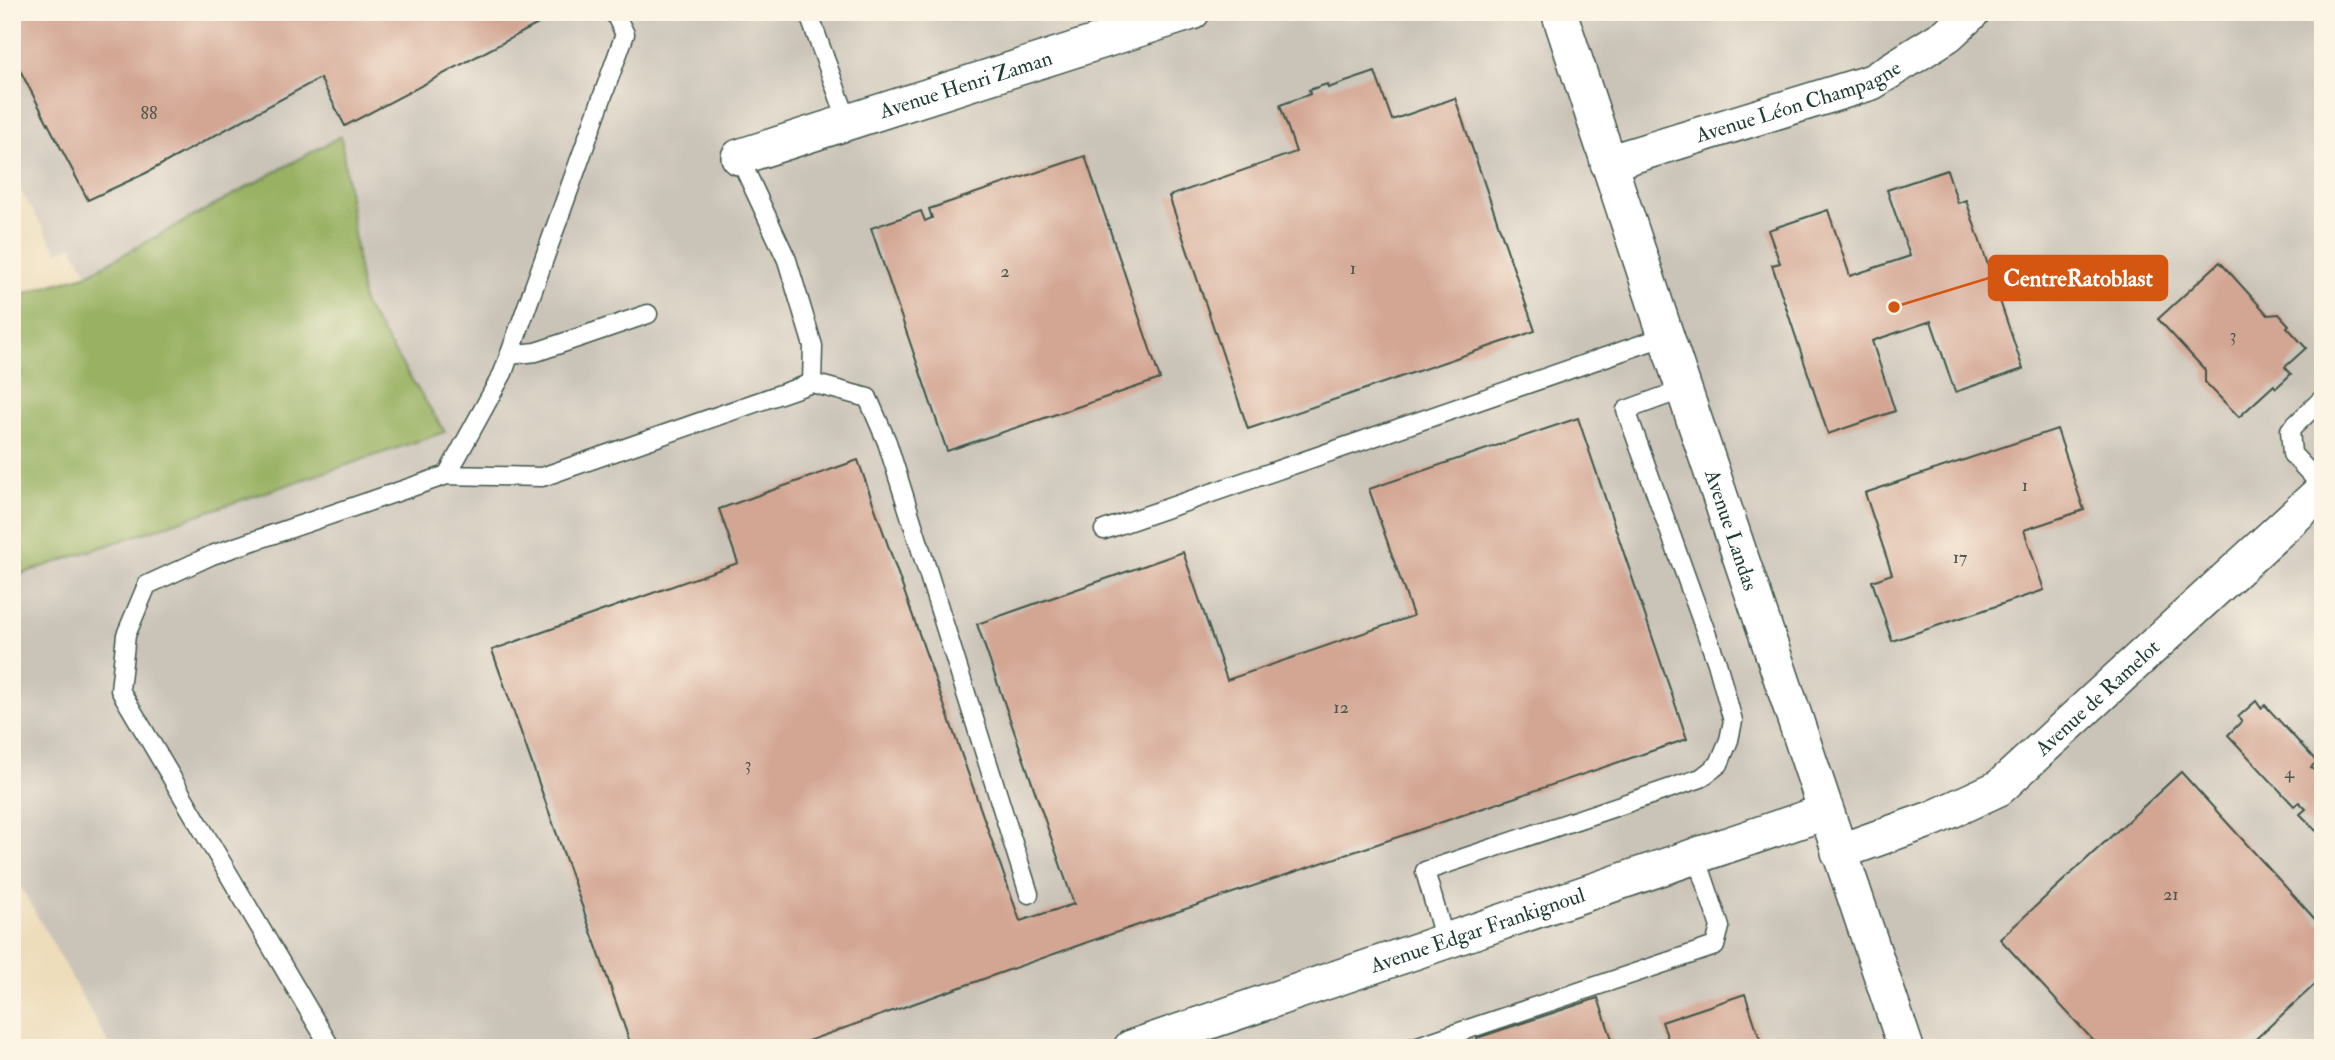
<svg xmlns="http://www.w3.org/2000/svg" width="2335" height="1060" viewBox="0 0 2335 1060" font-family="'IM FELL Double Pica',serif">
	<style>
		.industrial { fill: #cac3b8 }
		.forest { fill: #98b162; stroke: #5c774b; stroke-width: 2 }
		.building { fill: #d3a593 }
		.lines { fill: none; stroke-linecap: round; stroke-linejoin: round }
		.lane-casing { stroke: #3e5548; stroke-width: 21 }
		.street-casing { stroke: #3e5548; stroke-width: 38 }
		.lane { stroke: #fff; stroke-width: 18 }
		.street { stroke: #fff; stroke-width: 35 }
		.labels { text-anchor: middle; stroke-width: 7; stroke-linejoin: round; paint-order: stroke }
		.number-label { font-size: 18px; fill: #4c574c }
		.street-label { font-size: 21px; fill: #1f3d34; stroke: #fcf5e5 }
		.leader { fill: none; stroke: #d45610; stroke-width: 2.5 }
		.callout-dot { fill: #d45610; stroke: #fcf5e5; stroke-width: 2.5 }
		.callout { fill: #d45610; stroke: #d45610; stroke-width: 2.5 }
		.callout-label { font-size: 23px; text-anchor: middle; font-weight: bold; fill: #fff }
	</style>
	<rect width="100%" height="100%" fill="#fcf5e5"/>
	<filter id="ink" filterUnits="userSpaceOnUse"><feTurbulence type="fractalNoise" baseFrequency=".0143" numOctaves="2"/><feDisplacementMap in="SourceGraphic" scale="14" xChannelSelector="R" yChannelSelector="G"/><feConvolveMatrix kernelMatrix="1 2 1 2 8 2 1 2 1" color-interpolation-filters="sRGB"/></filter>
	<filter id="wash" filterUnits="userSpaceOnUse"><feTurbulence type="fractalNoise" baseFrequency=".00686" numOctaves="4" result="noise"/><feDisplacementMap in="SourceGraphic" scale="28" xChannelSelector="R" yChannelSelector="G"/><feGaussianBlur stdDeviation="1.57" result="paint"/><feColorMatrix in="noise" values="0 0 0 0 0 0 0 0 0 0 0 0 0 0 0 0 0 1.4 0 .05"/><feComposite in="paint" operator="in"/></filter>
	<g filter="url(#wash)">
		<rect width="100%" height="100%" fill="#edb"/>
		<!-- industrial -->
		<path class="industrial" d="M12,12h2311v1036h-2212l-99,-177v-294l433,-146 -82,-128 -22,-167 -253,138 -16,-28 -14,6 -46,-75z"/>
		<!-- forest -->
		<path class="forest" d="M341,136l22,167 82,129 -433,145v-280l76,-23z"/>
		<g id="blocks">
			<!-- building -->
			<path class="building" d="M12,12h519l7,12 -193,102 -25,-48 -174,95 -58,27 -76,-145z
				M1375,72l17,48 63,-22 80,233 -287,98 -79,-233 127,-44 -16,-47 30,-11 -1,-4 18,-6 1,4z
				M1085,156l75,223 -213,72 -76,-223 50,-17 4,10 7,-3 -3,-9z
				M1947,170l11,33 8,-3 57,169 -68,23 -24,-71 -59,20 23,70 -67,23 -56,-169 8,-2 -12,-33 60,-20 22,66 60,-20 -23,-66z
				M2220,262l48,53 11,-1 10,11 -2,2 19,21 -21,19 6,7 -15,14 -2,-3 -35,32 -34,-35v-12l-47,-51z
				M1578,418l109,321 -599,203 -300,106h-156l-140,-398 246,-87 -19,-54 139,-49 162,461 54,-17 -97,-280 206,-72 44,128 186,-64 -44,-127z
				M2057,429l27,81 -60,20 20,60 -152,51 -20,-60 20,-7 -27,-81z
				M2256,701l5,7 4,-3 52,57 -6,5 12,10v61l-23,-24 6,-5 -7,-7 -5,4 -66,-71 14,-14 -4,-4z
				M2181,772l142,156v49l-77,71h-146l-100,-109z
				M1745,994l18,54h-92l-9,-26z
				M1598,998l17,50h-135l-3,-10z"/>
		</g>
	</g>
	<g filter="url(#ink)">
		<use href="#blocks" fill-opacity="0" stroke="#3e5548" stroke-width="2"/>
		<g class="lines">
			<defs>
				<path id="lane" d="M808,12l40,110
					M509,355l27,-3 112,-38
					M812,383l56,15 19,44 142,452
					M2323,398l-33,32 2,24 31,33
					M447,475l95,2 270,-94 1,-37 -26,-86 -48,-103
					M1104,530l562,-194
					M1445,941l-20,-70 276,-93 18,-14 10,-24 4,-19 -16,-58 -91,-253 58,-21
					M331,1048l-211,-358 6,-55 21,-50 65,-30 235,-80 56,-102 122,-339 -11,-22
					M1412,1048l303,-102 5,-19 -24,-71"/>
				<g id="street">
					<path id="s1" d="M1559,12l107,324 240,712"/>
					<path id="s2" d="M739,157l453,-145"/>
					<path id="s3" d="M1608,163l264,-81 75,-47 25,-23"/>
					<path id="s4" d="M1839,852l95,-34 65,-30 324,-298"/>
					<path id="s5" d="M1131,1048l694,-236"/>
				</g>
			</defs>
			<!-- lane casing -->
			<use href="#lane" class="lane-casing"/>
			<!-- street casing -->
			<use href="#street" class="street-casing"/>
			<!-- lane -->
			<use href="#lane" class="lane"/>
			<!-- street -->
			<use href="#street" class="street"/>
		</g>
	</g>
	<g class="labels">
		<!-- number labels -->
		<g class="number-label">
			<text x="149" y="119">88</text>
			<text x="1353" y="274">1</text>
			<text x="1005" y="277">2</text>
			<text x="2233" y="341">3</text>
			<text x="2025" y="491">1</text>
			<text x="1960" y="563">17</text>
			<text x="1341" y="713">12</text>
			<text x="748" y="770">3</text>
			<text x="2289" y="778">4</text>
			<text x="2171" y="900">21</text>
		</g>
		<!-- street labels -->
		<g class="street-label">
			<text dy="7" stroke="none"><textPath href="#s2" startOffset="238">Avenue Henri Zaman</textPath></text>
			<text dy="7" stroke="none"><textPath href="#s3" startOffset="200">Avenue Léon Champagne</textPath></text>
			<text dy="7" stroke="none"><textPath href="#s1" startOffset="546">Avenue Landas</textPath></text>
			<text dy="7" stroke="none"><textPath href="#s4" startOffset="306">Avenue de Ramelot</textPath></text>
			<text dy="7" stroke="none"><textPath href="#s5" startOffset="366">Avenue Edgar Frankignoul</textPath></text>
		</g>
	</g>
	<!-- callouts -->
	<path class="leader" d="M1894 307L1989 278"/>
	<circle class="callout-dot" cx="1894" cy="307" r="7"/>
	<rect class="callout" x="1989" y="256" width="178" height="44" rx="7"/>
	<g class="callout-label">
		<text x="2078" y="286">CentreRatoblast</text>
	</g>
	<!-- margin -->
	<rect width="2335" height="1060" fill="none" stroke="#fcf5e5" stroke-width="42"/>
</svg>
